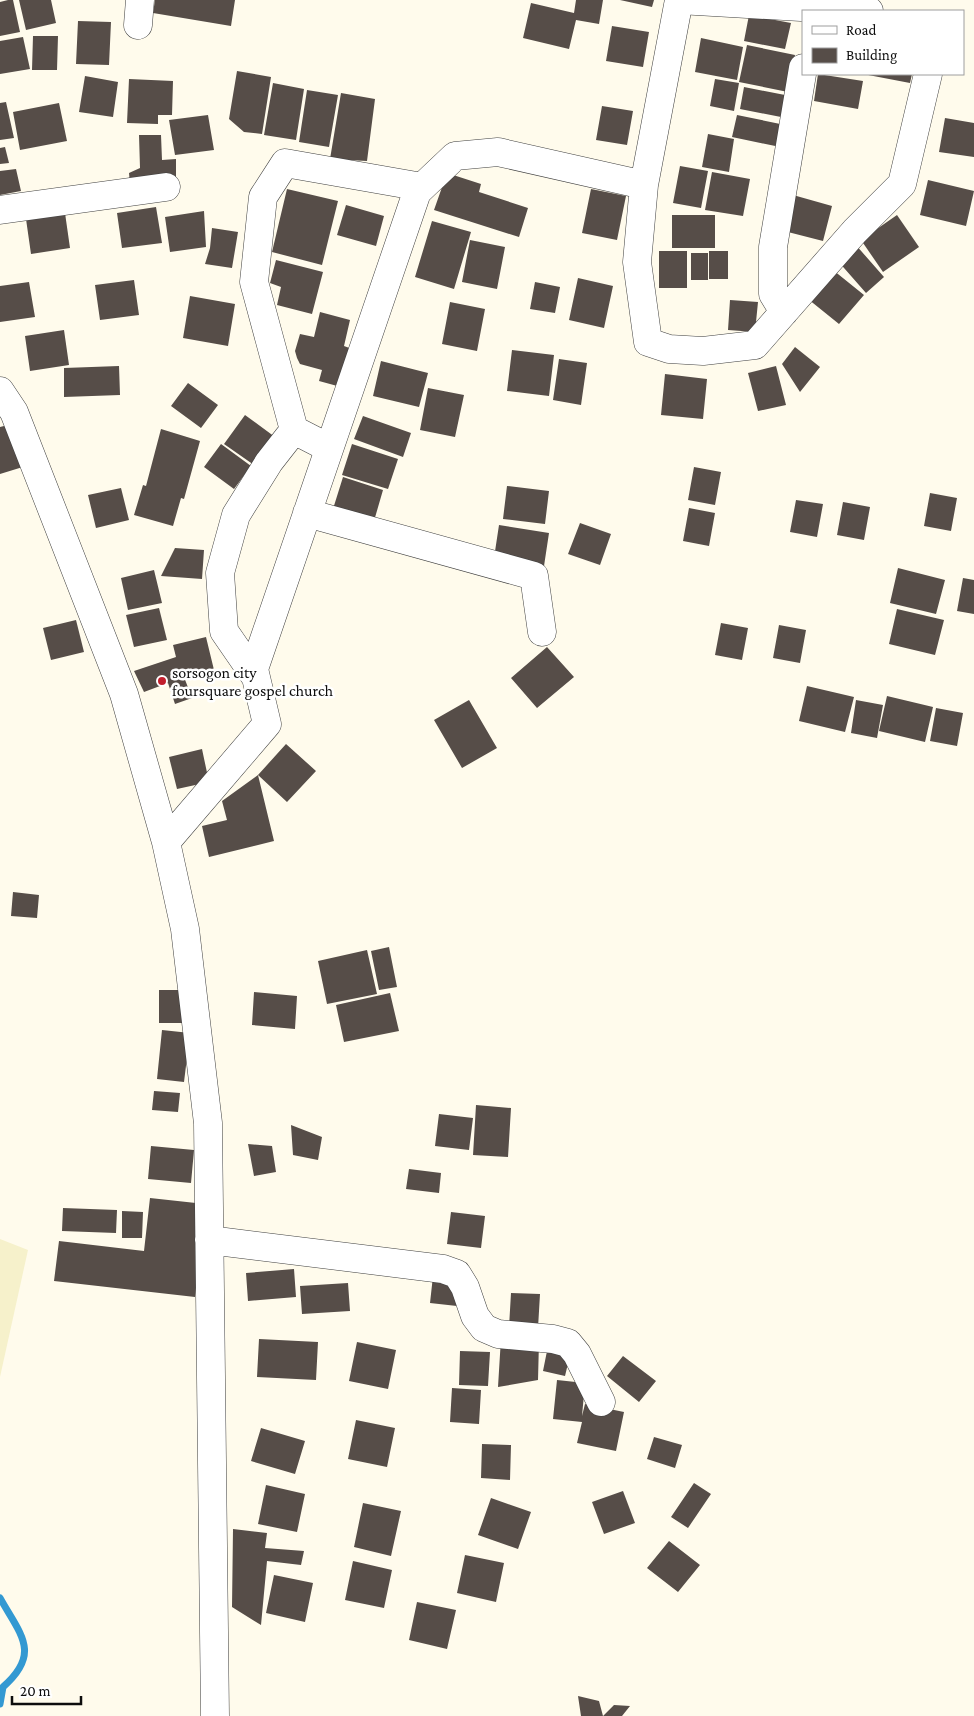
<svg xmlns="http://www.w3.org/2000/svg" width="974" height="1716" viewBox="0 0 974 1716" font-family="'Crimson Pro',serif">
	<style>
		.farmland { fill: #f6f1cb }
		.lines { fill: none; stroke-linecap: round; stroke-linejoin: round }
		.stream { stroke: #3399d2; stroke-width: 7 }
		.building { fill: #564d48 }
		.minor-casing { stroke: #404040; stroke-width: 29 }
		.minor { stroke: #fff; stroke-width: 28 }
		.poi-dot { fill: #c21f2d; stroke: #fff; stroke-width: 2 }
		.labels { text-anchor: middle; stroke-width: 5; stroke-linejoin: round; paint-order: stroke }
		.poi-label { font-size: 16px; fill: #0d0d0d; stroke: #fff; text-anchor: start }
	</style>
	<rect width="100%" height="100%" fill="#fffbec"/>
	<!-- farmland -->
	<path class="farmland" d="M0,1239l28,11 -28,127z"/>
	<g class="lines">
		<!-- stream -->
		<path class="stream" d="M0,1598c20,36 42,55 3,89l-3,17"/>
	</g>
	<!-- building -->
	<path class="building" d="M8,0h5l7,32 -20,4v-34z
		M19,0h32l5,23 -30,7z
		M155,0h80l-4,26 -78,-13z
		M576,0h27l-4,24 -23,-4 -7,29 -46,-11 8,-35 43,10z
		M620,0h34l-2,7z
		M749,15l42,8 -6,26 -41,-8z
		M78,21l33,1 -2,43 -33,-1z
		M612,26l37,6 -6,35 -37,-6z
		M33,36h25l-1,34h-25z
		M23,37l7,32 -30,5v-33z
		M701,38l42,9 -6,33 -42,-8z
		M747,45l48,10 -7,37 -49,-10z
		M237,71l34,6 -9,57 -18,-2 -15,-13z
		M818,74l45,7 -5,28 -44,-8z
		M863,74h49l-2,9z
		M85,76l33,6 -5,35 -34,-5z
		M129,79l44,2 -1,34h-14v9l-31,-1z
		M715,79l24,4 -5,28 -24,-5z
		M273,83l31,6 -8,51 -32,-5z
		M744,87l41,8 -4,22 -41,-8z
		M307,90l31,5 -9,52 -30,-5z
		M341,93l34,6 -8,62 -37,-2z
		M6,102l8,36 -14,2v-37z
		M59,103l8,38 -47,9 -7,-38z
		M602,106l31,5 -6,34 -31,-5z
		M208,115l6,35 -39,5 -6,-35z
		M737,115l53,11 -5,22 -53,-11z
		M945,118l29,5v34l-35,-5z
		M708,134l26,5 -5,33 -27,-5z
		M139,135h22l1,25 14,-1v23l-46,2 -1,-11 11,-5z
		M5,147l4,16 -9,1v-16z
		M680,166l28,5 -7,37 -28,-5z
		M16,169l5,22 -21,4v-24z
		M712,172l38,7 -7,37 -38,-6z
		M447,173l34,11 -2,8 49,16 -9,29 -85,-27z
		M928,180l46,11 -8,35 -46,-11z
		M287,189l51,12 -16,64 -50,-13z
		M591,189l35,7 -9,44 -35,-7z
		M793,195l39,11 -9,35 -39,-10z
		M346,205l38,11 -8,30 -39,-11z
		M156,207l6,36 -40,5 -5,-35z
		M204,211l2,36 -36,5 -5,-35z
		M65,213l5,35 -39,6 -5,-35z
		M672,215h43v33h-43z
		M897,215l22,32 -36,25 -22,-32z
		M432,221l39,11 -17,57 -39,-12z
		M212,228l26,4 -6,36 -27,-4 5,-16z
		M470,240l35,7 -8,42 -35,-7z
		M855,244l29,33 -18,16 -29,-33z
		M659,251h28v37h-28z
		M709,251h19v28h-19z
		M691,253h17v27h-17z
		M276,260l47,12 -11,42 -35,-9 4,-18 -11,-4z
		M833,270l31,25 -25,29 -31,-25z
		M578,278l35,8 -9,42 -35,-8z
		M134,280l5,35 -39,5 -5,-35z
		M29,282l6,35 -35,5v-36z
		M535,282l25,5 -5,26 -25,-4z
		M190,296l45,8 -7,42 -45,-8z
		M730,300l28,2 -3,30 -27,-2z
		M450,302l35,7 -8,42 -35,-7z
		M320,312l30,8 -6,26 8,3 -11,38 -22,-6 3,-11 -22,-6 -3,-6 -2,-7 5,-17 14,3z
		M64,330l5,35 -39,6 -5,-35z
		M795,347l25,20 -20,25 -18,-28z
		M512,350l42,5 -5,41 -42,-5z
		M559,359l28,4 -6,42 -28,-5z
		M381,361l47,12 -9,34 -46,-11z
		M119,366l1,29 -56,2v-29z
		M776,366l10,39 -28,6 -10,-38z
		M665,374l42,5 -4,40 -42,-4z
		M188,383l30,22 -17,23 -30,-22z
		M428,388l36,7 -9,42 -35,-7z
		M245,415l30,22 -21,28 -30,-21z
		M363,416l48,17 -8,24 -49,-18z
		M12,424l14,42 -26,8v-47z
		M161,429l39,12 -16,58 -3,-1 -8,28 -39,-11 9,-30 3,1z
		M221,444l30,22 -17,23 -30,-22z
		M352,444l46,15 -10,30 -46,-14z
		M694,467l27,5 -6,33 -27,-5z
		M343,477l40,13 -9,31 -41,-12z
		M507,486l42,5 -4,33 -42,-5z
		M121,488l8,32 -33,8 -8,-33z
		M930,493l27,5 -6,33 -27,-5z
		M796,500l27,4 -6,33 -27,-5z
		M843,502l27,5 -6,33 -27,-5z
		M689,508l26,5 -6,33 -26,-5z
		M580,523l31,11 -11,31 -32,-11z
		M499,525l50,8 -5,33 -50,-8z
		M175,548l29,2 -2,29 -41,-3z
		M898,568l47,12 -9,34 -46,-11z
		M154,570l8,33 -34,7 -7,-32z
		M963,578l11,2v34l-17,-3z
		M159,608l8,32 -33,7 -8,-32z
		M897,609l47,11 -9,35 -46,-11z
		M76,620l8,32 -33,8 -8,-32z
		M721,623l27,5 -6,32 -27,-5z
		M779,625l27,5 -6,33 -27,-5z
		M206,637l8,33 -30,7 8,21 -17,6 -7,-21 -24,9 -10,-21 42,-14 -3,-12z
		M547,647l27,30 -37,31 -26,-30z
		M807,686l47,11 -9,35 -46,-11z
		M887,696l46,11 -8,35 -46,-11z
		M469,700l28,48 -35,20 -28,-48z
		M856,700l27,5 -6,33 -26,-5z
		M936,708l27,5 -6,33 -27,-5z
		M286,744l30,27 -29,31 -29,-27 16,66 -65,16 -7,-31 25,-6 -5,-19 36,-26z
		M202,749l7,33 -32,7 -8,-32z
		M13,892l26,3 -2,23 -26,-2z
		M389,947l8,40 -18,3 -8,-39z
		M367,950l10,44 -50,10 -9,-43z
		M159,990h25v33h-25z
		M254,992l43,4 -2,33 -43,-4z
		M390,993l9,38 -55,11 -8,-37z
		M162,1030l28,3 -6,49 -27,-3z
		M154,1091l26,2 -2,19 -26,-2z
		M476,1105l35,3 -3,49 -35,-2z
		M439,1114l34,4 -4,32 -34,-4z
		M291,1125l31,12 -4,23 -25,-5z
		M248,1144l24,2 4,26 -22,4z
		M151,1146l43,4 -3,33 -43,-4z
		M409,1169l32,4 -2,20 -33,-4z
		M150,1198l55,6 -10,93 -141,-16 5,-40 85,10z
		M63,1208l54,2 -1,23 -54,-2z
		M122,1211l21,1 -1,26h-20z
		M451,1212l34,4 -4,32 -34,-4z
		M294,1269l2,28 -48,4 -2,-28z
		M433,1276l26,2 -2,28 -27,-3z
		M348,1283l2,28 -48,3 -2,-28z
		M511,1293l29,1 -2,34 -29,-1z
		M501,1338l38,3 -1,39 -40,7z
		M259,1339l59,3 -2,38 -59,-3z
		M357,1342l39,8 -8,39 -39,-8z
		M548,1346l23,5 -6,25 -22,-5z
		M460,1351l30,1 -2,34 -29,-1z
		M623,1356l33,25 -17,21 -32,-26z
		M557,1380l28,3 -3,33 3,-12 39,8 -8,39 -39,-8 5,-21 -29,-3z
		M452,1388l29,2 -2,34 -29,-2z
		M356,1420l39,8 -8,39 -39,-8z
		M261,1428l44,13 -10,33 -44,-13z
		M654,1437l28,8 -7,23 -28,-9z
		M482,1444l29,1 -1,35 -29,-2z
		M694,1483l17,11 -23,34 -17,-11z
		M266,1485l39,9 -8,38 -39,-8z
		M623,1491l12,32 -31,11 -12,-32z
		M491,1498l40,14 -13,37 -40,-14z
		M363,1503l38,8 -10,45 -37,-9z
		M233,1529l34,4 -2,15 39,3 -3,14 -34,-4 -6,64 -29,-18z
		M669,1541l31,24 -22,27 -31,-24z
		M465,1555l39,8 -8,39 -39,-9z
		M353,1561l39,9 -8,38 -39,-8z
		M274,1575l39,8 -8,39 -39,-9z
		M417,1602l39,8 -9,39 -38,-9z
		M578,1696l21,5 4,15h-22z
		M614,1705l16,1 -8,10h-19z"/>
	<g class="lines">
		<defs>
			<path id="minor" d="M679,0l-35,185 -7,77 11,80 21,7 34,2 52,-6 100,-114 47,-47 26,-110
				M679,0l190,11
				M138,25l2,-25
				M0,210l166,-23
				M784,312l-11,-18v-47l30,-179
				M0,391l14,21 110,282 42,148 19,87 23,194 7,593
				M329,448l-35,-18 -40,-148 9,-85 22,-34 137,24
				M307,513l227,63 8,56
				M255,676l-31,-45 -4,-58 16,-58 33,-53 25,-32
				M166,842l101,-118 -13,-55 163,-477 38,-36 43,-4 146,33
				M209,1240l234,29 14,5 8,13 10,29 9,12 14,6 55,5 15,4 9,11 24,48"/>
		</defs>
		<!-- minor casing -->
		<use href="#minor" class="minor-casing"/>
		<!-- minor -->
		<use href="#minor" class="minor"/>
	</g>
	<!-- markers -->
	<circle class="poi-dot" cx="162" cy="681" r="5"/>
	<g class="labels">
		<!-- poi labels -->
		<g class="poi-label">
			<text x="172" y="678">sorsogon city<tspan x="172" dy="18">foursquare gospel church</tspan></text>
		</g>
	</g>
	<!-- legend -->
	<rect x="802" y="10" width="162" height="65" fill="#ffffff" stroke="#9e9e9e"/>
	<rect x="812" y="26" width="25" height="8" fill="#ffffff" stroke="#9e9e9e"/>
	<text x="846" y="35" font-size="15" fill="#0d0d0d">Road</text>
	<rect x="812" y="48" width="25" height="15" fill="#564d48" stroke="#9e9e9e"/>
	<text x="846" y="60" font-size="15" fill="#0d0d0d">Building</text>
	<!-- scale -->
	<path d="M12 1696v8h69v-8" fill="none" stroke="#0d0d0d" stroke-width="2.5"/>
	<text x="20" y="1696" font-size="15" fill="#0d0d0d" stroke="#ffffff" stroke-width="4" paint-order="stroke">20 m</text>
</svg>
